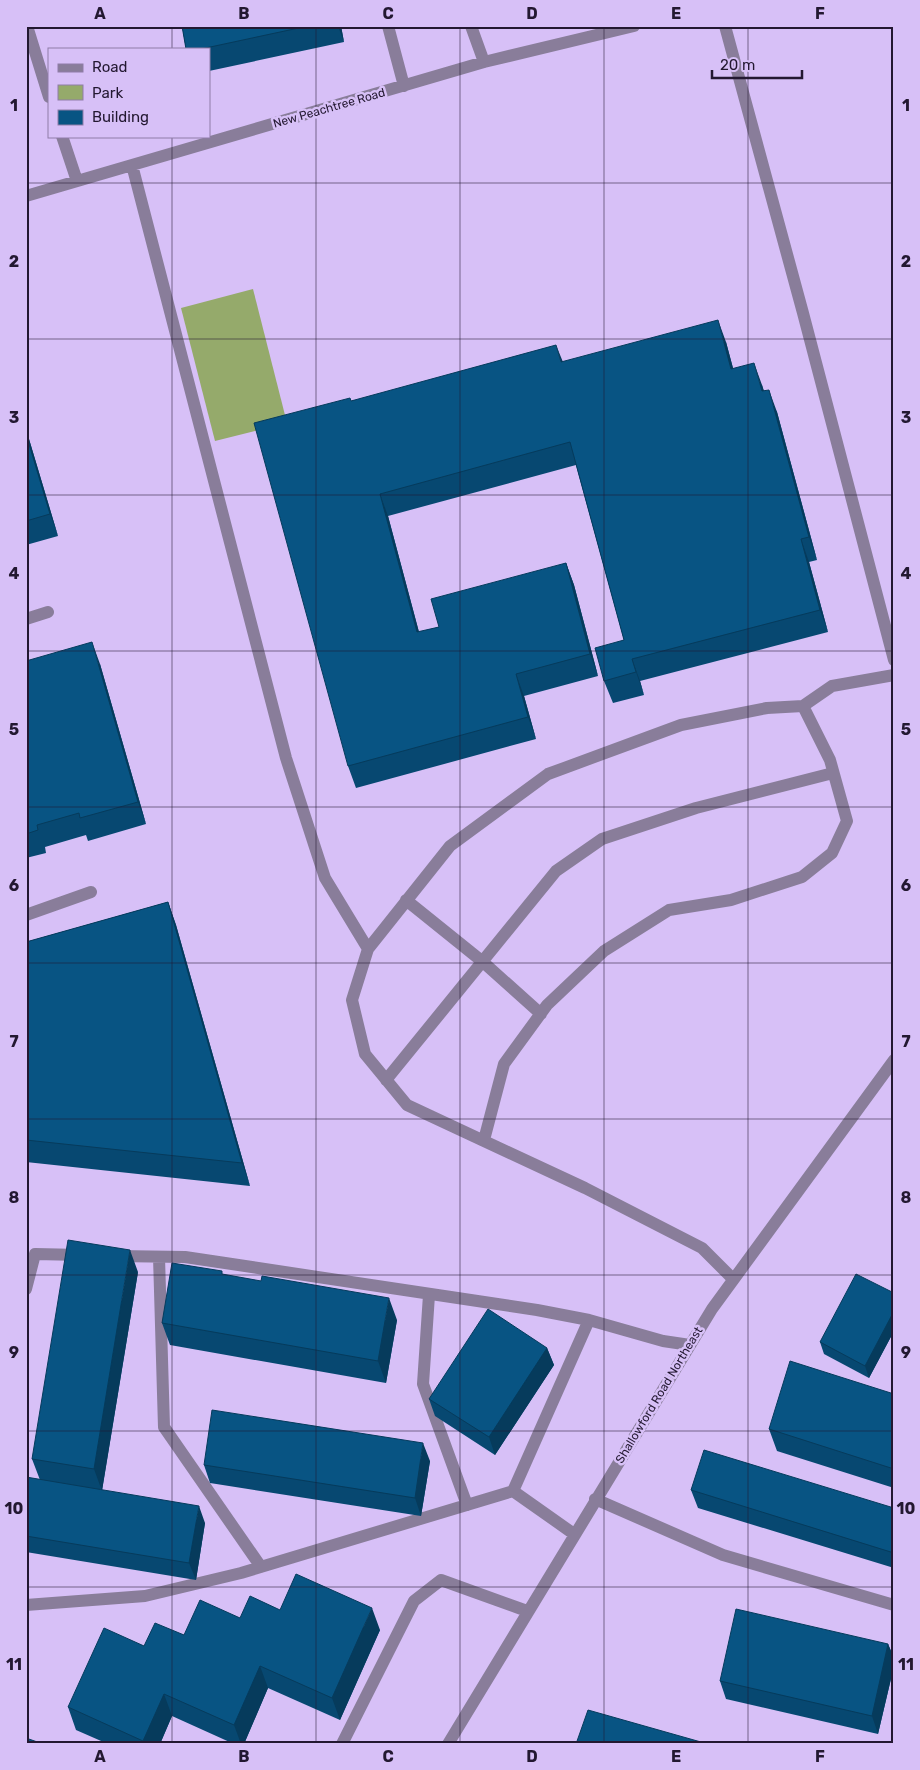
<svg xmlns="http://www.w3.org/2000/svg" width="920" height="1770" viewBox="0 0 920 1770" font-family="Rubik,sans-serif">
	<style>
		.green { fill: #95aa6b }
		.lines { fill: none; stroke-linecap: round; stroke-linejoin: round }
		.minor { stroke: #897d9a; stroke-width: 12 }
		.wall { fill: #074871 }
		.shaded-wall { fill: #063b5c }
		.building { fill: #085483; stroke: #063b5c }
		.grid { fill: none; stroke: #231831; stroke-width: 1; stroke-opacity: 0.55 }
		.labels { text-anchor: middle; stroke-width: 5; stroke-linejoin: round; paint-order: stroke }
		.street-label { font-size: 12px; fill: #231831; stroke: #d7c0f7 }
		.neatline { fill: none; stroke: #231831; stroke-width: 2 }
		.grid-label { font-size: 16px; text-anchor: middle; font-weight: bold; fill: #231831 }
	</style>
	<rect width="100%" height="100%" fill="#d7c0f7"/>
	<!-- green -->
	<path class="green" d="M253,289l34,134 -72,18 -34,-133z"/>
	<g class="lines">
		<!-- minor -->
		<path class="minor" d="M27,26l22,71
			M388,26l16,60
			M471,26l13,36
			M725,26l78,287 91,347
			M62,136l15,45
			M132,165l154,593 39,120 43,71
			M26,196l458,-134 150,-36
			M26,619l22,-7
			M803,706l29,-20 62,-11
			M406,900l77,62 58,52
			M26,915l65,-23
			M386,1080l170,-209 46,-32 94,-31 137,-35
			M484,1140l20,-76 43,-59 57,-54 65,-41 62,-10 71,-23 30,-24 15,-32 -17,-61 -27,-54 -36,2 -86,17 -133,49 -98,72 -82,103 -16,51 13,54 42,51 178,83 117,60 31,31
			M116,1256l69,1 352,53 52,10 74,21 27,4
			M159,1257l5,170 97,140
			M26,1289l9,-35 46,1
			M429,1295l-6,89 44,121
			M513,1491l76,-171
			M595,1499l128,56 171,50
			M26,1605l119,-9 96,-23 272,-82 61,43
			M342,1744l72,-143 27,-21 86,31
			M448,1744l264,-435 182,-249"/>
	</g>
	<!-- wall -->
	<path class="wall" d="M182,26h159l3,16 -135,29v-22h-23z
		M726,342l7,26 29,17 2,6 13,21 40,148 -8,2 19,70 -188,49 4,14 -31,8 -9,-22 20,-41 -48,-175 -188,51 31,116 20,-5 127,-64 8,22 24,91 -74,20 12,43 -180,49 -8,-22 3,-365 211,-39z
		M26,429l32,107 -32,9z
		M26,661l74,3 46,160 -58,17 -2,-6 -41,12 1,6 -20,5z
		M168,902l8,23 74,261 -224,-24v-220z
		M138,1272l-36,218 103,33 -9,57 -170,-28v-75l14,3 -8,-21z
		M894,1293v38l-25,47 -45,-24 -4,-12z
		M397,1320l-11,63 -216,-38 -8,-22z
		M547,1348l7,17 -59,90 -60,-39 -6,-17z
		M894,1394v94l-117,-37 -8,-22z
		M430,1461l-9,55 -211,-33 -6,-18z
		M691,1490l203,18v60l-196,-60z
		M280,1610l100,20 -40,90 -72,-32 -24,56h-10l-62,-28 -12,28h-52l-32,-14 -8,-23 76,-61 40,-11 56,-17z
		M888,1644l6,14v8l-16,68 -152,-35 -6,-18z"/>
	<!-- shaded-wall -->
	<path class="shaded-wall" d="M338,26h3l3,16z
		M718,320l8,22 13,49 -8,-22z
		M556,345l9,22 -4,-5z
		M754,363l8,22 8,28 -8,-22z
		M769,390l8,22 40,148 -8,-23z
		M26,429l32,107 -8,-22 -24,-80z
		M380,494l8,22 37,139 -8,-23z
		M801,539l8,23 19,70 -8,-22z
		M566,563l8,22 24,91 -8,-22z
		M92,642l8,22 46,160 -8,-22z
		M632,659l8,22 4,14 -8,-23z
		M516,674l8,22 12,43 -8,-22z
		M168,902l8,23 74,261 -8,-23z
		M130,1250l8,22 -36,219 -8,-22z
		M389,1298l8,22 -11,63 -8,-22z
		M894,1311v20l-25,47 -4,-12z
		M547,1348l7,17 -59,90 -6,-18z
		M423,1443l7,18 -9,55 -6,-18z
		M199,1506l6,17 -9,57 -7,-17z
		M372,1608l8,22 -40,90 -8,-22z
		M888,1644l6,14v8l-16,68 -6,-18z
		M260,1666l8,22 -24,56h-3l-7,-19z
		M164,1694l8,22 -12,28h-16l-1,-3z"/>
	<!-- building -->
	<path class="building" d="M182,26h126l-107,23h-15z
		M718,320l13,49 23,-6 8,28 7,-1 40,147 -8,2 19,71 -188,49 4,13 -32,9 -9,-33 29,-8 -54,-198 -190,52 37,138 22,-5 -8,-28 135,-36 24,91 -74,20 12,43 -180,49 -94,-343 96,-25 1,3 205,-56 5,17z
		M26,434l24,80 -24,7z
		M92,642l46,160 -58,16 -1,-5 -42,12 1,5 -12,4v-173z
		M168,902l74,261 -216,-23v-198z
		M68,1240l62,10 -36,219 -62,-10z
		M172,1263l50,8v3l39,7 1,-5 127,22 -11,63 -216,-38z
		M856,1274l38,19v18l-29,55 -45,-24z
		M488,1309l59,39 -58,89 -60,-38z
		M790,1361l104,33v75l-125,-40z
		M212,1410l211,33 -8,55 -211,-33z
		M704,1450l190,58v45l-203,-63z
		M26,1477l173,29 -10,57 -163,-27z
		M296,1574l76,34 -40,90 -72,-32 -26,59 -70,-31 -21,47 -75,-34 36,-79 40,18 11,-23 29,12 16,-35 40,18 10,-22 30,14z
		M736,1609l152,35 -16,72 -152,-35z
		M588,1710l120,34h-132z
		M26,1738l17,6h-17z"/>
	<!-- grid -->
	<path class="grid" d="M172,26v23M316,26v1718M460,26v1718M604,26v1718M748,26v1718M172,136v1608M26,183h868M26,339h868M26,495h868M26,651h868M26,807h868M26,963h868M26,1119h868M26,1275h868M26,1431h868M26,1587h868"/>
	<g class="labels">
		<!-- street labels -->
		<g class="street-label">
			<text transform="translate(329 108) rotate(-16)" y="4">New Peachtree Road</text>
			<text transform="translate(659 1395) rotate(-59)" y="4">Shallowford Road Northeast</text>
		</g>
	</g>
	<!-- border -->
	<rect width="920" height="1770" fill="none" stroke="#d7c0f7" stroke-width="55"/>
	<!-- legend -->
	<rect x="48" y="48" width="162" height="90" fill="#d7c0f7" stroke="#8f7da8"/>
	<rect x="58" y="64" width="25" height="8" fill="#897d9a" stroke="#8f7da8"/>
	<text x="92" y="72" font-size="15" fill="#231831">Road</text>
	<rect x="58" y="85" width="25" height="15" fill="#95aa6b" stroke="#8f7da8"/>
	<text x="92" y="98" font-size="15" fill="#231831">Park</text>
	<rect x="58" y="110" width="25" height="15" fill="#085483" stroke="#8f7da8"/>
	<text x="92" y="122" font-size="15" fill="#231831">Building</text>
	<!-- scale -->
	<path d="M712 70v8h90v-8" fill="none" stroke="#231831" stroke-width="2.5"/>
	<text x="720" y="70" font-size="15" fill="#231831" stroke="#d7c0f7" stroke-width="4" paint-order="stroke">20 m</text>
	<rect x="28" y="28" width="864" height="1714" class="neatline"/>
	<g class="grid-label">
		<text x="100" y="19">A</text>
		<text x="244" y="19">B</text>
		<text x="388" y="19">C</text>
		<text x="532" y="19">D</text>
		<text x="676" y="19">E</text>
		<text x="820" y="19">F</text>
		<text x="14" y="111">1</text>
		<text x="906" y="111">1</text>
		<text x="14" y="267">2</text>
		<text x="906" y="267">2</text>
		<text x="14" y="423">3</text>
		<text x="906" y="423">3</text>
		<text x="14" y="579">4</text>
		<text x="906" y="579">4</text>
		<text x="14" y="735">5</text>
		<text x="906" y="735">5</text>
		<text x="14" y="891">6</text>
		<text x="906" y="891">6</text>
		<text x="14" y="1047">7</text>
		<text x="906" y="1047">7</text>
		<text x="14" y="1203">8</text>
		<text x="906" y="1203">8</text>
		<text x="14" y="1358">9</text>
		<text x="906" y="1358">9</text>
		<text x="14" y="1514">10</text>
		<text x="906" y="1514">10</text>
		<text x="14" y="1670">11</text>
		<text x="906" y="1670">11</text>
		<text x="100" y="1762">A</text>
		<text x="244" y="1762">B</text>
		<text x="388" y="1762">C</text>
		<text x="532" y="1762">D</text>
		<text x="676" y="1762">E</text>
		<text x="820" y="1762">F</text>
	</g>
</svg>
